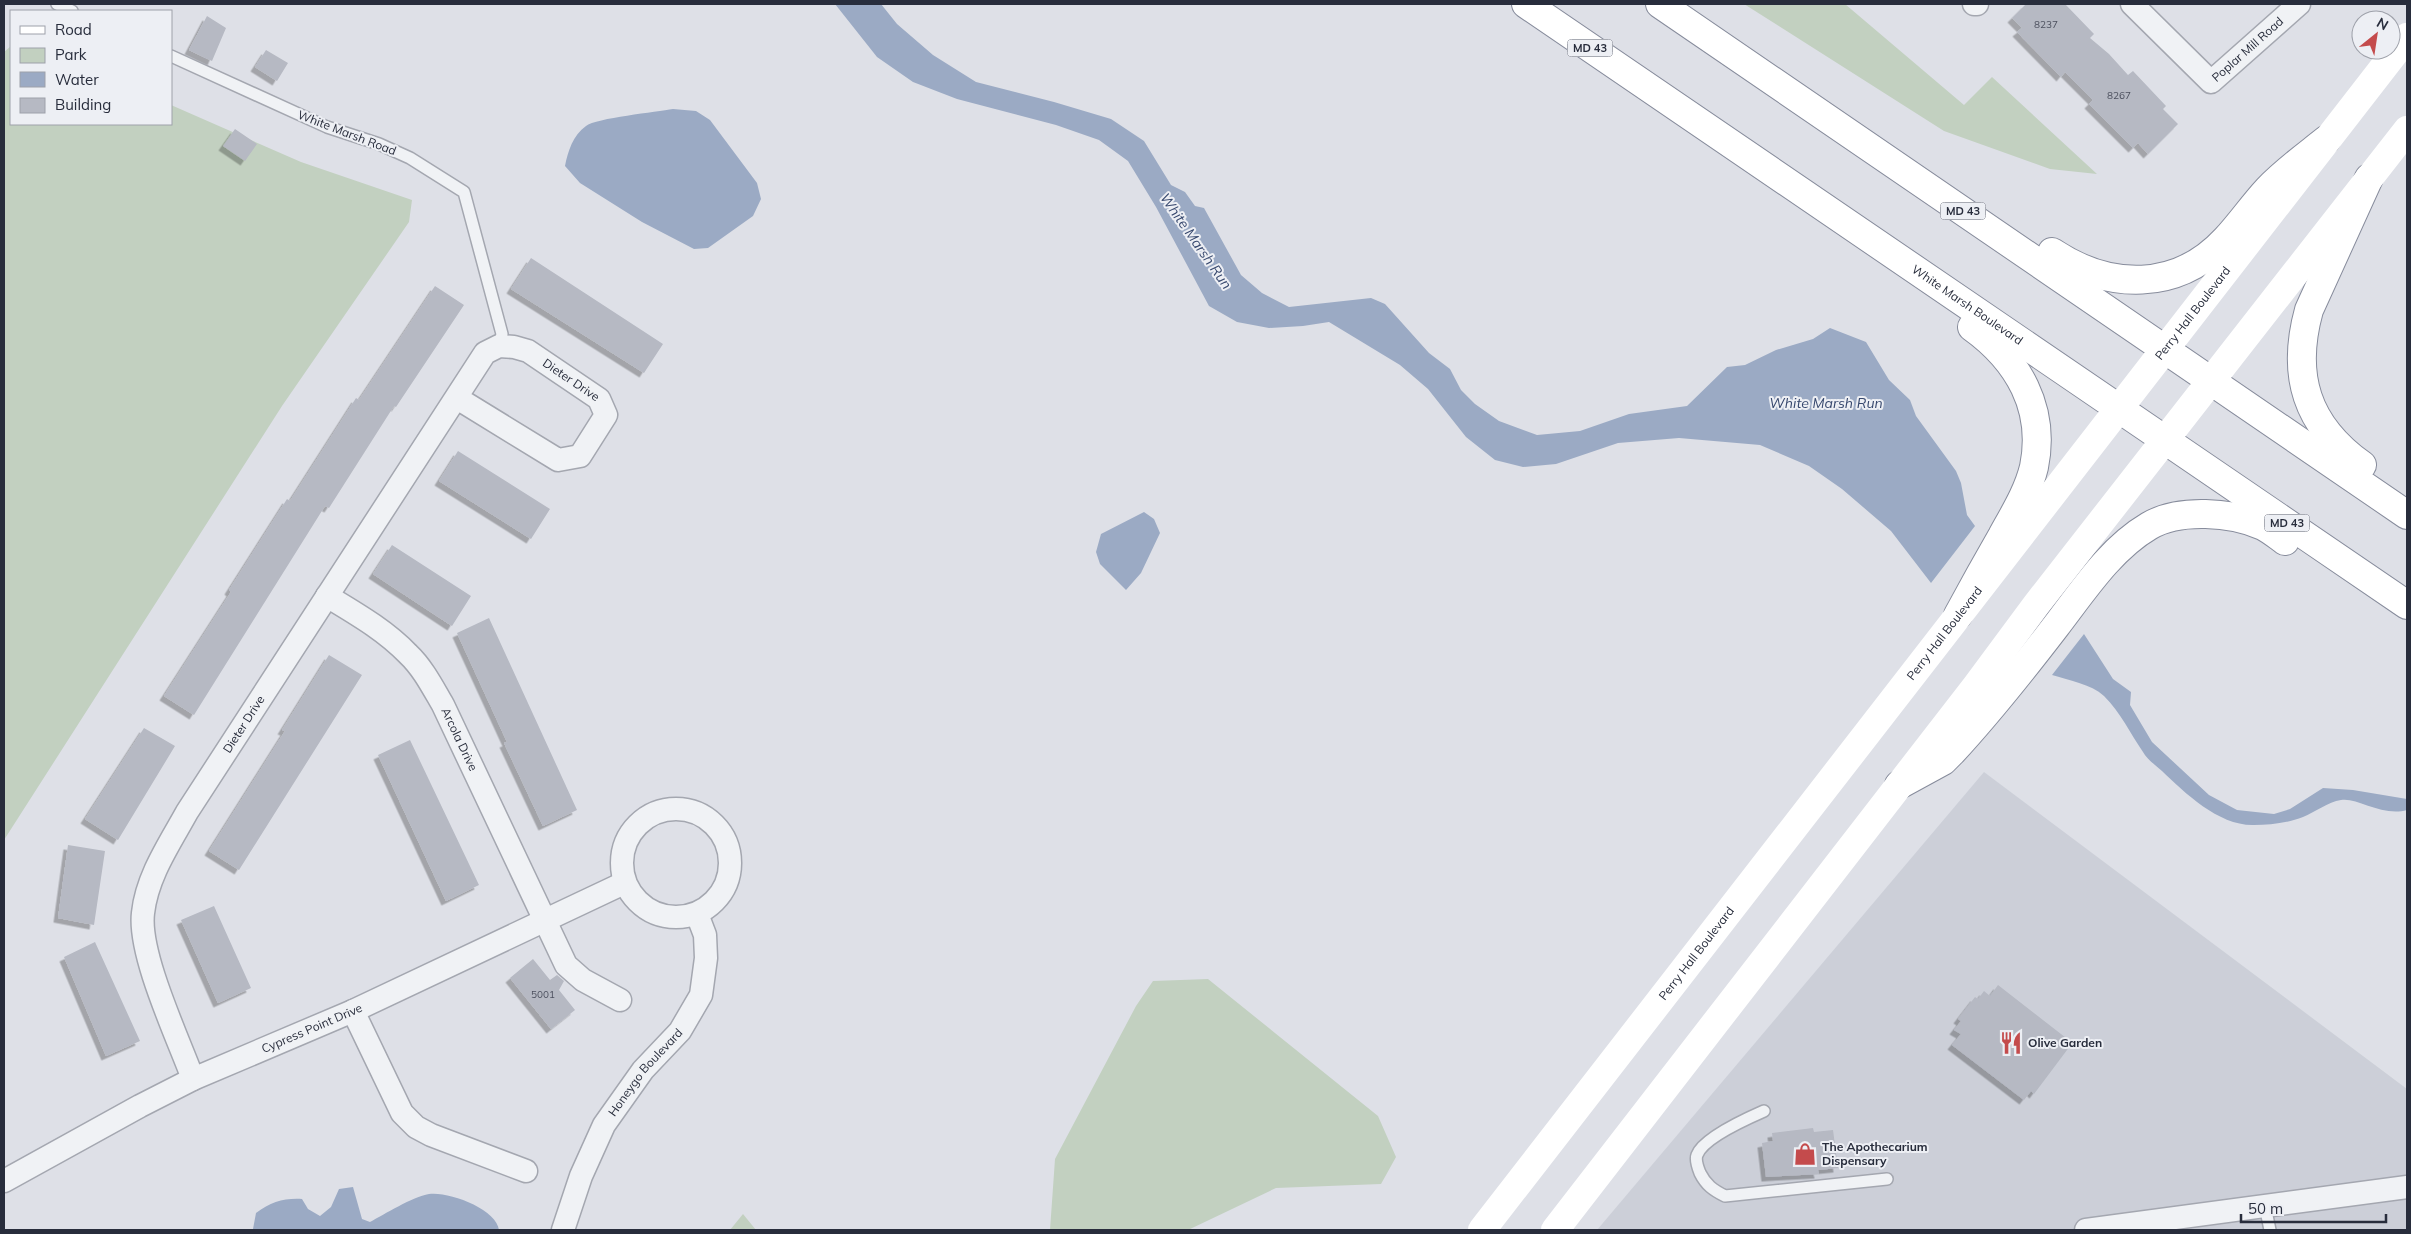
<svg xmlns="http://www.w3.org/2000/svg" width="2411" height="1234" viewBox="0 0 2411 1234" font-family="Mulish,sans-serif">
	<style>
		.built { fill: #cccfd8 }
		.green { fill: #c2d0c0 }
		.water { fill: #9baac4 }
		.building { fill: #b6b9c3; filter: url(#shadow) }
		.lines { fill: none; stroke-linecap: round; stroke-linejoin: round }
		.service-casing { stroke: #a4a7b0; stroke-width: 14 }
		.minor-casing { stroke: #a4a7b0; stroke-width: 25 }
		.trunk-casing { stroke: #878c9c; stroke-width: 30 }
		.service { stroke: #f0f2f5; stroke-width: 11 }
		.minor { stroke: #f0f2f5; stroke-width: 22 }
		.secondary { stroke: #fff; stroke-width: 28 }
		.trunk { stroke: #fff; stroke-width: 28 }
		.labels { text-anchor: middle; stroke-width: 4; stroke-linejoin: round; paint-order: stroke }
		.number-label { font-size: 10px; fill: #4c505e }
		.shield { fill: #edeff4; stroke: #636773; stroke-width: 1 }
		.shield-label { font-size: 11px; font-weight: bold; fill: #282d3c }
		.street-label { font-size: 12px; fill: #282d3c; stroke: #edeff4 }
		.poi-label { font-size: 12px; font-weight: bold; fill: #282d3c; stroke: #edeff4; text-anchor: start }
		.water-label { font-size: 14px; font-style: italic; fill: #36476d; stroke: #edeff4 }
	</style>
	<defs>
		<filter id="shadow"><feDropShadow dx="-4.5" dy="4.5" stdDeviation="0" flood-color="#0004"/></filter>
	</defs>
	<rect width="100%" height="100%" fill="#dee0e7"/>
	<!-- built -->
	<path class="built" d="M1984,772l423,317v141h-810z"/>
	<!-- green -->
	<path class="green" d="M1744,4h101l119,101 28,-28 105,97 -47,-5 -106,-38z
		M11,46v78h160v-19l130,57 111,38 -3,22 -127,184 -278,434v-788z
		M1208,979l170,137 18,41 -15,27 -105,4 -88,42h-138l5,-71 81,-153 17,-25z
		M743,1214l13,16h-26z"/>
	<!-- water -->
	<path class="water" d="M835,4h46l16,20 36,31 43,27 78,20 57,17 33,22 27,44 14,7 10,14 9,2 37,67 21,18 27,14 82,-9 14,6 44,49 21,16 11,21 14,14 24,17 38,14 43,-4 49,-17 58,-8 40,-39 18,-2 31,-15 37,-11 17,-11 36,14 23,38 21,20 6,16 40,55 5,12 6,32 8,11 -44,57 -40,-52 -49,-42 -33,-23 -49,-21 -81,-7 -61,5 -62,21 -33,3 -28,-7 -29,-23 -38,-48 -28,-24 -71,-43 -26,4 -34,2 -32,-6 -28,-16 -53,-99 -28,-46 -29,-21 -43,-15 -99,-26 -44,-17 -36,-25z
		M673,109l23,2 14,9 47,63 4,16 -8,17 -45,32 -14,1 -52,-27 -62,-39 -15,-17c3,-15 8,-31 21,-40 10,-8 71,-14 87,-17z
		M1144,512l10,7 6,14 -19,40 -15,17 -26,-26 -4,-12 5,-18z
		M2084,634l29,45 18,13 -1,13 22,37 57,53 28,15 37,4 16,-5 33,-21 30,2 54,9v11c-25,7 -50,-13 -66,-10 -13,2 -26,12 -38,17 -15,6 -33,8 -49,8 -35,1 -69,-32 -92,-54 -7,-6 -15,-12 -19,-19 -13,-19 -22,-39 -39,-56 -13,-12 -36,-16 -52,-21z
		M353,1187l9,32 8,3c15,-8 42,-25 59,-28 19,-3 68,15 70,36l-246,-1 3,-16c15,-11 28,-15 46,-14l6,10 12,7 11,-9 8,-18z"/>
	<!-- building -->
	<path class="building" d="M2026,4h39l29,30 -4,4 19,16 19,21 5,-4 33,35 -3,3 15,15 -30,30 -10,-11 -5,5 -44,-44 4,-4 -28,-28 -4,5 -44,-45 5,-4 -10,-10z
		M207,16l19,12 -14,33 -23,-11z
		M266,50l22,13 -11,18 -22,-14z
		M235,129l22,15 -12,17 -22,-15z
		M531,258l132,86 -19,29 -133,-84z
		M435,286l29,19 -68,102 -2,-1 -65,102 -4,-2 -131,209 -30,-19 67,-104 -2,-2 58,-91 3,2 66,-103 3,2z
		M458,451l92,58 -19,30 -92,-58z
		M392,545l79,51 -19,30 -79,-52z
		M489,618l88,192 -34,16 -39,-83 3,-1 -50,-109z
		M329,655l33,20 -123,195 -30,-19 76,-120 -3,-1z
		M144,728l31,18 -57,94 -33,-21z
		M410,740l69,145 -33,16 -68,-146z
		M68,845l37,6 -11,74 -36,-7z
		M214,906l37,82 -33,15 -37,-83z
		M95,942l45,99 -34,15 -42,-99z
		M533,959l17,21 7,-5 7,6 -5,9 16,20 -24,19 -41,-51z
		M1998,985l72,56 -2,3 2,2 -36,48 -3,-3 -7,9 -72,-55 9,-11 -7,-4 7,-9 -3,-2 17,-22 3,2 6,-8 6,5z
		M1813,1128l1,4 19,-2 5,38 -20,2 1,4 -53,3 -4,-34 11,-2 -1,-8z"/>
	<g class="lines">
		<defs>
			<path id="service" d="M57,4l15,7
				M171,56l156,71 52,17 31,14 54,34 38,142 -3,12
				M1764,1111c-16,7 -61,27 -67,44 -2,5 1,13 3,18 6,12 13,17 25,23l162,-17
				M2265,1206l5,24"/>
			<g id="minor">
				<path d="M1974,4h3"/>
				<path id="s1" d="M2132,4l79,78 88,-78"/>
				<path id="s2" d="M327,596c28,17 58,34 81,58 15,14 25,34 35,51l123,260 17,15 37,20"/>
				<circle cx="676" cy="863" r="54"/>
				<path d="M353,1011l49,102 14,14 15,8 95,36"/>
				<path id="s3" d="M193,1079c-15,-41 -55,-125 -50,-166 4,-37 27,-70 44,-101l298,-459 14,-7 15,1 14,4 71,48 7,16 -26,41 -22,4 -101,-62"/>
				<path id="s4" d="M4,1181l136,-75 53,-27 160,-68 271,-128"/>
				<path id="s5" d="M563,1230l18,-54 23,-51 39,-55 37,-39 21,-36 5,-37 -1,-23 -8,-21"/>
				<path d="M2086,1230l321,-43"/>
			</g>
			<g id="trunk">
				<path id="s7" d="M1526,4l881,601"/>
				<path d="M1660,4l747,511"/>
				<path d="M2052,252c57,38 125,40 174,-13 15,-16 27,-34 42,-50 17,-18 38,-33 58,-49"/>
				<path d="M2362,465c-56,-40 -71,-90 -53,-155l60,-132"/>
				<path d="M1958,615c14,-26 29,-53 44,-79 12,-22 26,-44 32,-69 12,-59 -16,-107 -62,-140"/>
				<path d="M1899,785l44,-24 9,-9c37,-40 71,-83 104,-126 27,-35 54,-77 93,-100 30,-18 83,-14 114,0 8,4 15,10 22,15"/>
			</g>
		</defs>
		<!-- service casing -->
		<use href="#service" class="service-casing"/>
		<!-- minor casing -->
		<use href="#minor" class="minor-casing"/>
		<!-- trunk casing -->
		<use href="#trunk" class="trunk-casing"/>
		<!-- service -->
		<use href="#service" class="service"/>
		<!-- minor -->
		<use href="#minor" class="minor"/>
		<!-- secondary -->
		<g class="secondary">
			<path id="s6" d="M1482,1230l925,-1193"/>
			<path d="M1555,1230l421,-544 60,-81 371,-475"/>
		</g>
		<!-- trunk -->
		<use href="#trunk" class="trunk"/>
	</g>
	<!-- icons -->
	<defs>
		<symbol id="restaurant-bare" viewBox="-9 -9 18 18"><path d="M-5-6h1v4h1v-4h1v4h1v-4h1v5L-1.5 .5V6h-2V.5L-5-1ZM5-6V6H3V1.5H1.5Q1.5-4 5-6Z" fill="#c44b4c" stroke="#edeff4" stroke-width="2.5" paint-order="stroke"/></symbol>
		<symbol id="shop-bare" viewBox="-9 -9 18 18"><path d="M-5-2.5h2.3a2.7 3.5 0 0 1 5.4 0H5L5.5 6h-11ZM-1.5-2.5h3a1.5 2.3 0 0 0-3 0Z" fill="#c44b4c" stroke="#edeff4" stroke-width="2.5" paint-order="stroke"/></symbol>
	</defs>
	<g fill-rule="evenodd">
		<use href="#restaurant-bare" x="1995" y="1027" width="32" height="32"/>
		<use href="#shop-bare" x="1789" y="1138" width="32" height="32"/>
	</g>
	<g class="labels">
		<!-- number labels -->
		<g class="number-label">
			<text x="2046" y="28">8237</text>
			<text x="2119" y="99">8267</text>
			<text x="543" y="998">5001</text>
		</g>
		<!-- shield labels -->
		<g class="shield">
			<rect x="1567.5" y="39.5" width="45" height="17" rx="4"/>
			<rect x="1940.5" y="202.5" width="45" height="17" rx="4"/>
			<rect x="2264.5" y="514.5" width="45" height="17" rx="4"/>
		</g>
		<g class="shield-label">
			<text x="1590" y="52">MD 43</text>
			<text x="1963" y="215">MD 43</text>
			<text x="2287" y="527">MD 43</text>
		</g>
		<!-- street labels -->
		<g class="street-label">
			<text dy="4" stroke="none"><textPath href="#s1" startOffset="160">Poplar Mill Road</textPath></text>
			<text transform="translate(347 133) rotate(21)" y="4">White Marsh Road</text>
			<text dy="4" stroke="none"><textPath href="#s7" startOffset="534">White Marsh Boulevard</textPath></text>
			<text dy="4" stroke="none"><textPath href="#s6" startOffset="1160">Perry Hall Boulevard</textPath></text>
			<text dy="4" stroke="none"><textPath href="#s3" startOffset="930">Dieter Drive</textPath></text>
			<text dy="4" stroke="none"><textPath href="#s6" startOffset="755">Perry Hall Boulevard</textPath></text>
			<text dy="4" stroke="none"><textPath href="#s3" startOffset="390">Dieter Drive</textPath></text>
			<text dy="4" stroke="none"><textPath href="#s2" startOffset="200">Arcola Drive</textPath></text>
			<text dy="4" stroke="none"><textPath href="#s6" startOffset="350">Perry Hall Boulevard</textPath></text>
			<text dy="4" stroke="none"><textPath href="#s4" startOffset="344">Cypress Point Drive</textPath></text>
			<text dy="4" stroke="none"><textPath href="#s5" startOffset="180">Honeygo Boulevard</textPath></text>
		</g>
		<!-- poi labels -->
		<g class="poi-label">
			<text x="2028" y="1047">Olive Garden</text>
			<text x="1822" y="1151">The Apothecarium<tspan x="1822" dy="14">Dispensary</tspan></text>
		</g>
		<!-- water labels -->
		<g class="water-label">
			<text transform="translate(1196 241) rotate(55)" y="5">White Marsh Run</text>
			<text x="1826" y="408">White Marsh Run</text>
		</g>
	</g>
	<!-- border -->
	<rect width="2411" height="1234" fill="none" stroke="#282d3c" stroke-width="10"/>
	<!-- legend -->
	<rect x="10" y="10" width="162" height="115" fill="#edeff4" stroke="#9ea1aa"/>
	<rect x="20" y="26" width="25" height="8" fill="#ffffff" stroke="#9ea1aa"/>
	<text x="55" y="35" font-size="15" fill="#282d3c">Road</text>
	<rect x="20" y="48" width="25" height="15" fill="#c2d0c0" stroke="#9ea1aa"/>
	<text x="55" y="60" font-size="15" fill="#282d3c">Park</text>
	<rect x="20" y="72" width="25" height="15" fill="#9baac4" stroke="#9ea1aa"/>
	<text x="55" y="85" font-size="15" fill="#282d3c">Water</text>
	<rect x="20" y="98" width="25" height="15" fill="#b6b9c3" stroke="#9ea1aa"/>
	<text x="55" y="110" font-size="15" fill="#282d3c">Building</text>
	<!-- north arrow -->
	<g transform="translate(2376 35) rotate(30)"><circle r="24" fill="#edeff4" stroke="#9ea1aa"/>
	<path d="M0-4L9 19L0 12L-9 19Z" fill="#c44b4c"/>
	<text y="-8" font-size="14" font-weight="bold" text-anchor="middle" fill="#282d3c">N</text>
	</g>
	<!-- scale -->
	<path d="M2241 1214v8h145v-8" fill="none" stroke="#282d3c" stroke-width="2.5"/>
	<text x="2248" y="1214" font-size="15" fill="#282d3c" stroke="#edeff4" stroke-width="4" paint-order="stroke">50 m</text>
</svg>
